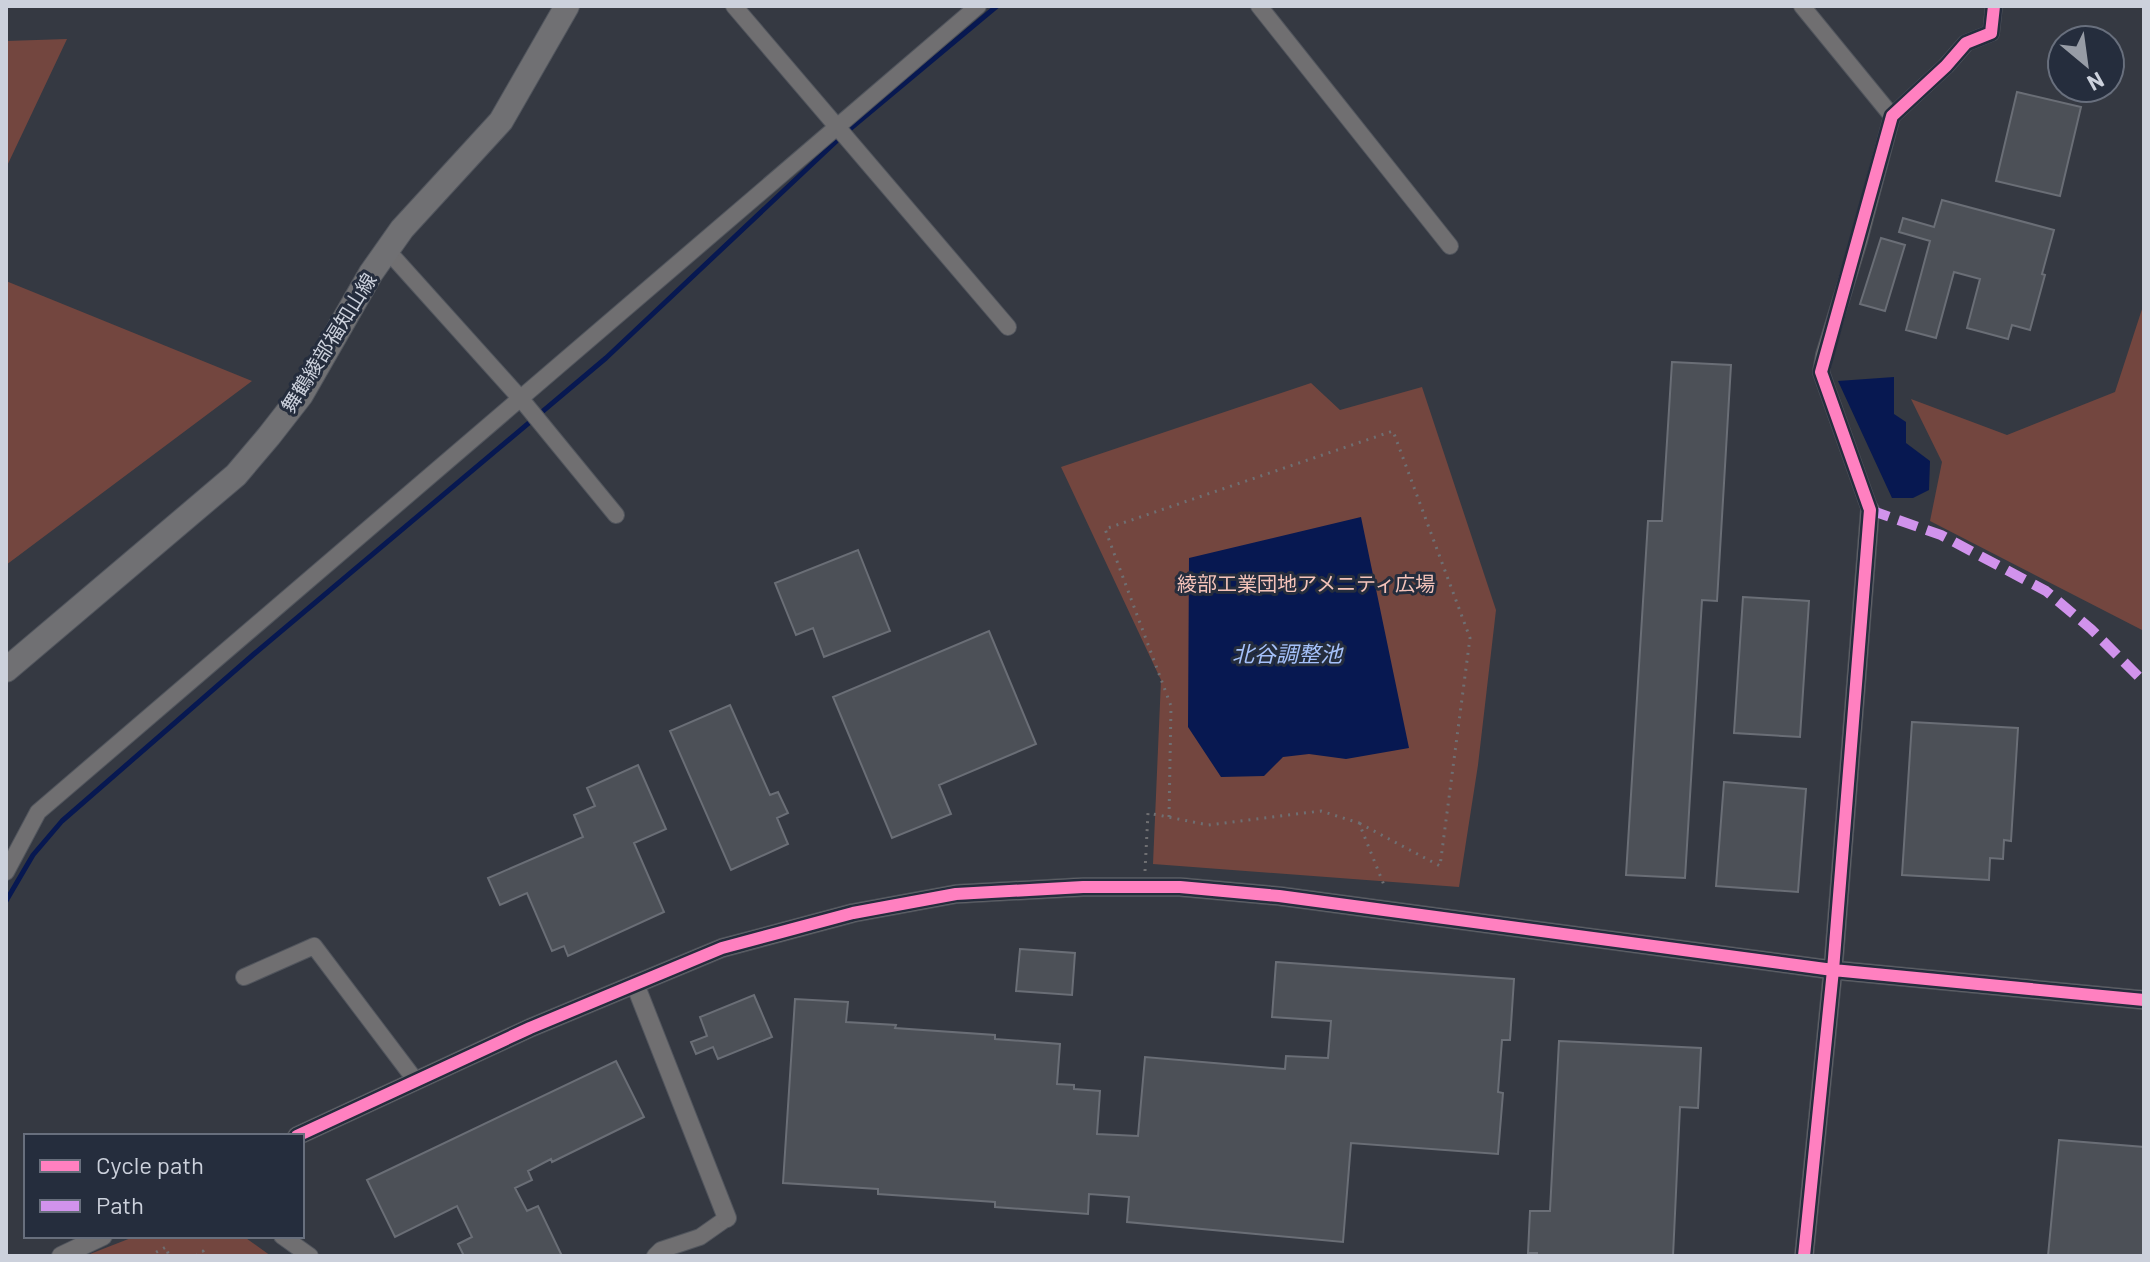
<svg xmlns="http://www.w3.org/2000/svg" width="2150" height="1262" viewBox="0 0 2150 1262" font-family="Barlow,'Noto Sans JP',sans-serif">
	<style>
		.green { fill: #73463f }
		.water { fill: #071851 }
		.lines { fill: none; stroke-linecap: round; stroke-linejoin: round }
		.stream { stroke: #071851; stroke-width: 5 }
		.building { fill: #4c5057; stroke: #6a6e76; stroke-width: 2 }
		.minor-casing { stroke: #51555d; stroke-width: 18 }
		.tertiary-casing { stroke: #51555d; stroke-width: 20 }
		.primary-casing { stroke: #51555d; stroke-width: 26 }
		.path { stroke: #6f6f72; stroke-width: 3; stroke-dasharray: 2 6; stroke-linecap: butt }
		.minor { stroke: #706f71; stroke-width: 16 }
		.tertiary { stroke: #706f71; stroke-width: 18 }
		.primary { stroke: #707073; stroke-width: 24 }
		.quiet { stroke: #d193ec; stroke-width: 10; stroke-dasharray: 20 10; stroke-linecap: butt }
		.cycleway-casing { stroke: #252d3d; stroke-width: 17 }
		.cycleway { stroke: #ff80c0; stroke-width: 12 }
		.labels { text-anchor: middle; stroke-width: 6; stroke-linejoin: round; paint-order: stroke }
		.street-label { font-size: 20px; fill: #ccd1dc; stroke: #252d3d }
		.park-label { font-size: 20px; fill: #f4c3ba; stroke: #252d3d }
		.water-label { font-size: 22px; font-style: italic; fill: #a5c1fa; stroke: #252d3d }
	</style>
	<rect width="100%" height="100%" fill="#353942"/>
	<!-- green -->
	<path class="green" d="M67,39l-61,129v-127z
		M6,281l246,100 -246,184z
		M2144,303v328l-214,-110 12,-59 -31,-63 96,36 108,-43z
		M1311,383l29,27 82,-23 74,223 -18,155 -19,122 -306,-23 8,-184 -100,-213z
		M136,1236h107l28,20h-186z"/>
	<!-- water -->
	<path class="water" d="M1894,377v37l12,8v21l24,18 -1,29 -16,8h-21l-54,-117z
		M1361,517l48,231 -63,11 -37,-5 -26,3 -19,19 -43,1 -33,-50 1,-169z"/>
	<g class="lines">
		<!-- stream -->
		<path class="stream" d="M6,901l27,-46 29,-34 192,-167 352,-296 239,-225 152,-127"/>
	</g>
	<!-- building -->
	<path class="building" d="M2017,92l64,15 -21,89 -64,-15z
		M1942,200l112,30 -12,44 3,1 -15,55 -18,-5 -4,14 -41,-11 13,-49 -26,-7 -18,66 -30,-8 24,-89 -31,-9 4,-14 31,9z
		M1881,238l24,7 -20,66 -25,-7z
		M1672,362l59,3 -14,236 -15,-1 -17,278 -59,-3 22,-354h14z
		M858,550l32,81 -66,26 -11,-29 -17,7 -21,-52z
		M1743,597l66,4 -9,136 -66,-4z
		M989,631l47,113 -97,41 12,29 -59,24 -59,-141z
		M730,705l40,90 8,-3 10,21 -11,5 11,26 -57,26 -61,-139z
		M1912,722l106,6 -7,113 -7,-1 -1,19 -13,-1 -1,22 -87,-5z
		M638,765l28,64 -32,14 30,69 -96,44 -4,-10 -12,5 -25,-58 -27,12 -12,-27 95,-41 -9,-22 21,-9 -8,-18z
		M1724,782l82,7 -8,103 -82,-6z
		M1020,949l55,4 -3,42 -56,-4z
		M1276,962l238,17 -4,61h-8l-4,52 5,1 -5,61 -147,-11 -8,99 -216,-20 2,-25 -40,-3 -1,20 -93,-7v-5l-117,-8v-5l-95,-6 12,-184 53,3 -2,20 50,3 -1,3 100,7v4l65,5 -3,40 17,1v4l26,2 -3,43 41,2 7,-79 140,12 1,-13 42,2 3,-37 -59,-4z
		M754,995l18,42 -54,22 -5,-12 -17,7 -5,-12 16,-6 -7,-19z
		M1559,1041l142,7 -3,60 -18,-1 -7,149h-136v-3h-9l2,-42h20z
		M616,1061l28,56 -92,45 -1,-3 -23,12 4,9 -17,8 12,23 11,-5 24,50h-98l-6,-12 14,-7 -15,-31 -62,31 -28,-57z
		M2059,1140l85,7v109h-96z"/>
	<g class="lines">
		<defs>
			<path id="minor" d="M734,6l274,321
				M1259,6l191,240
				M1802,6l90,110
				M387,250l134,149 95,116
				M1870,510l-49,-138 3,-17 35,-114 33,-125 54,-50 20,-23 25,-10 3,-27
				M6,872l32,-60 940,-806
				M244,977l70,-31 102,135
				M282,1236l28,20
				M655,1256l6,-6 39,-13 27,-19"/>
			<path id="tertiary" d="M635,984l92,234
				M297,1136l233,-108 192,-80 131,-35 103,-19 127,-7h97l99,9 554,74 311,30
				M61,1256l42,-20
				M1804,1256l29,-286 37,-460"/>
			<path id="primary" d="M6,670l230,-195 33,-39 32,-41 70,-122 31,-44 99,-108 66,-115"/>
		</defs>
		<!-- minor casing -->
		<use href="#minor" class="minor-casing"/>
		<!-- tertiary casing -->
		<use href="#tertiary" class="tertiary-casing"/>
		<!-- primary casing -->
		<use href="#primary" class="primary-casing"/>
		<!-- path -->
		<path class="path" d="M1169,817l2,-111 -66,-177 288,-98 77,207 -30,228 -81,-43
			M1145,871l3,-58 60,12 113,-14 38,12 25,62
			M149,1256l17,-9 3,9
			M196,1256l7,-5 2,5"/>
		<!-- minor -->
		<use href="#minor" class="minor"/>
		<!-- tertiary -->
		<use href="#tertiary" class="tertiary"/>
		<!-- primary -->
		<use href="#primary" class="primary"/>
		<!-- quiet -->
		<path class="quiet" d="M1870,510l71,25 105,56 45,38 53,53"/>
		<defs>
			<path id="cycleway" d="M297,1136l233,-108 192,-80 131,-35 103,-19 127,-7h97l99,9 554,74 311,30
				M1804,1256l29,-286 37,-460 -49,-138 71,-256 54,-50 20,-23 25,-10 3,-27"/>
		</defs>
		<!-- cycleway casing -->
		<use href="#cycleway" class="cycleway-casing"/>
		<!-- cycleway -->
		<use href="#cycleway" class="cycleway"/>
	</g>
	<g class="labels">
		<!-- street labels -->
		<g class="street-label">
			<text transform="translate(329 343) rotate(-58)" y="7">舞鶴綾部福知山線</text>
		</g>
		<!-- park labels -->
		<g class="park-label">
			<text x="1306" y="591">綾部工業団地アメニティ広場</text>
		</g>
		<!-- water labels -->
		<g class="water-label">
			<text x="1287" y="662">北谷調整池</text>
		</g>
	</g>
	<!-- border -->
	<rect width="2150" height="1262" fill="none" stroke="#ccd1dc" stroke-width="16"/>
	<!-- legend -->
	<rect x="24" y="1134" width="280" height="104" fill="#252d3d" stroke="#686f7d" stroke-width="2"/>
	<rect x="40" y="1160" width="40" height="12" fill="#ff80c0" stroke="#686f7d" stroke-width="2"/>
	<text x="96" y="1174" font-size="24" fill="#ccd1dc">Cycle path</text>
	<rect x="40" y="1200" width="40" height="12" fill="#d193ec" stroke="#686f7d" stroke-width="2"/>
	<text x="96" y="1214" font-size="24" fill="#ccd1dc">Path</text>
	<!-- north arrow -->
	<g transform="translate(2086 64) rotate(151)"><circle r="38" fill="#252d3d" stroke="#686f7d" stroke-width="2"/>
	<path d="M0-6L14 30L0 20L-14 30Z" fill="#979ca6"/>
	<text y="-12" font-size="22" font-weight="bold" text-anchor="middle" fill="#ccd1dc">N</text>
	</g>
</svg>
